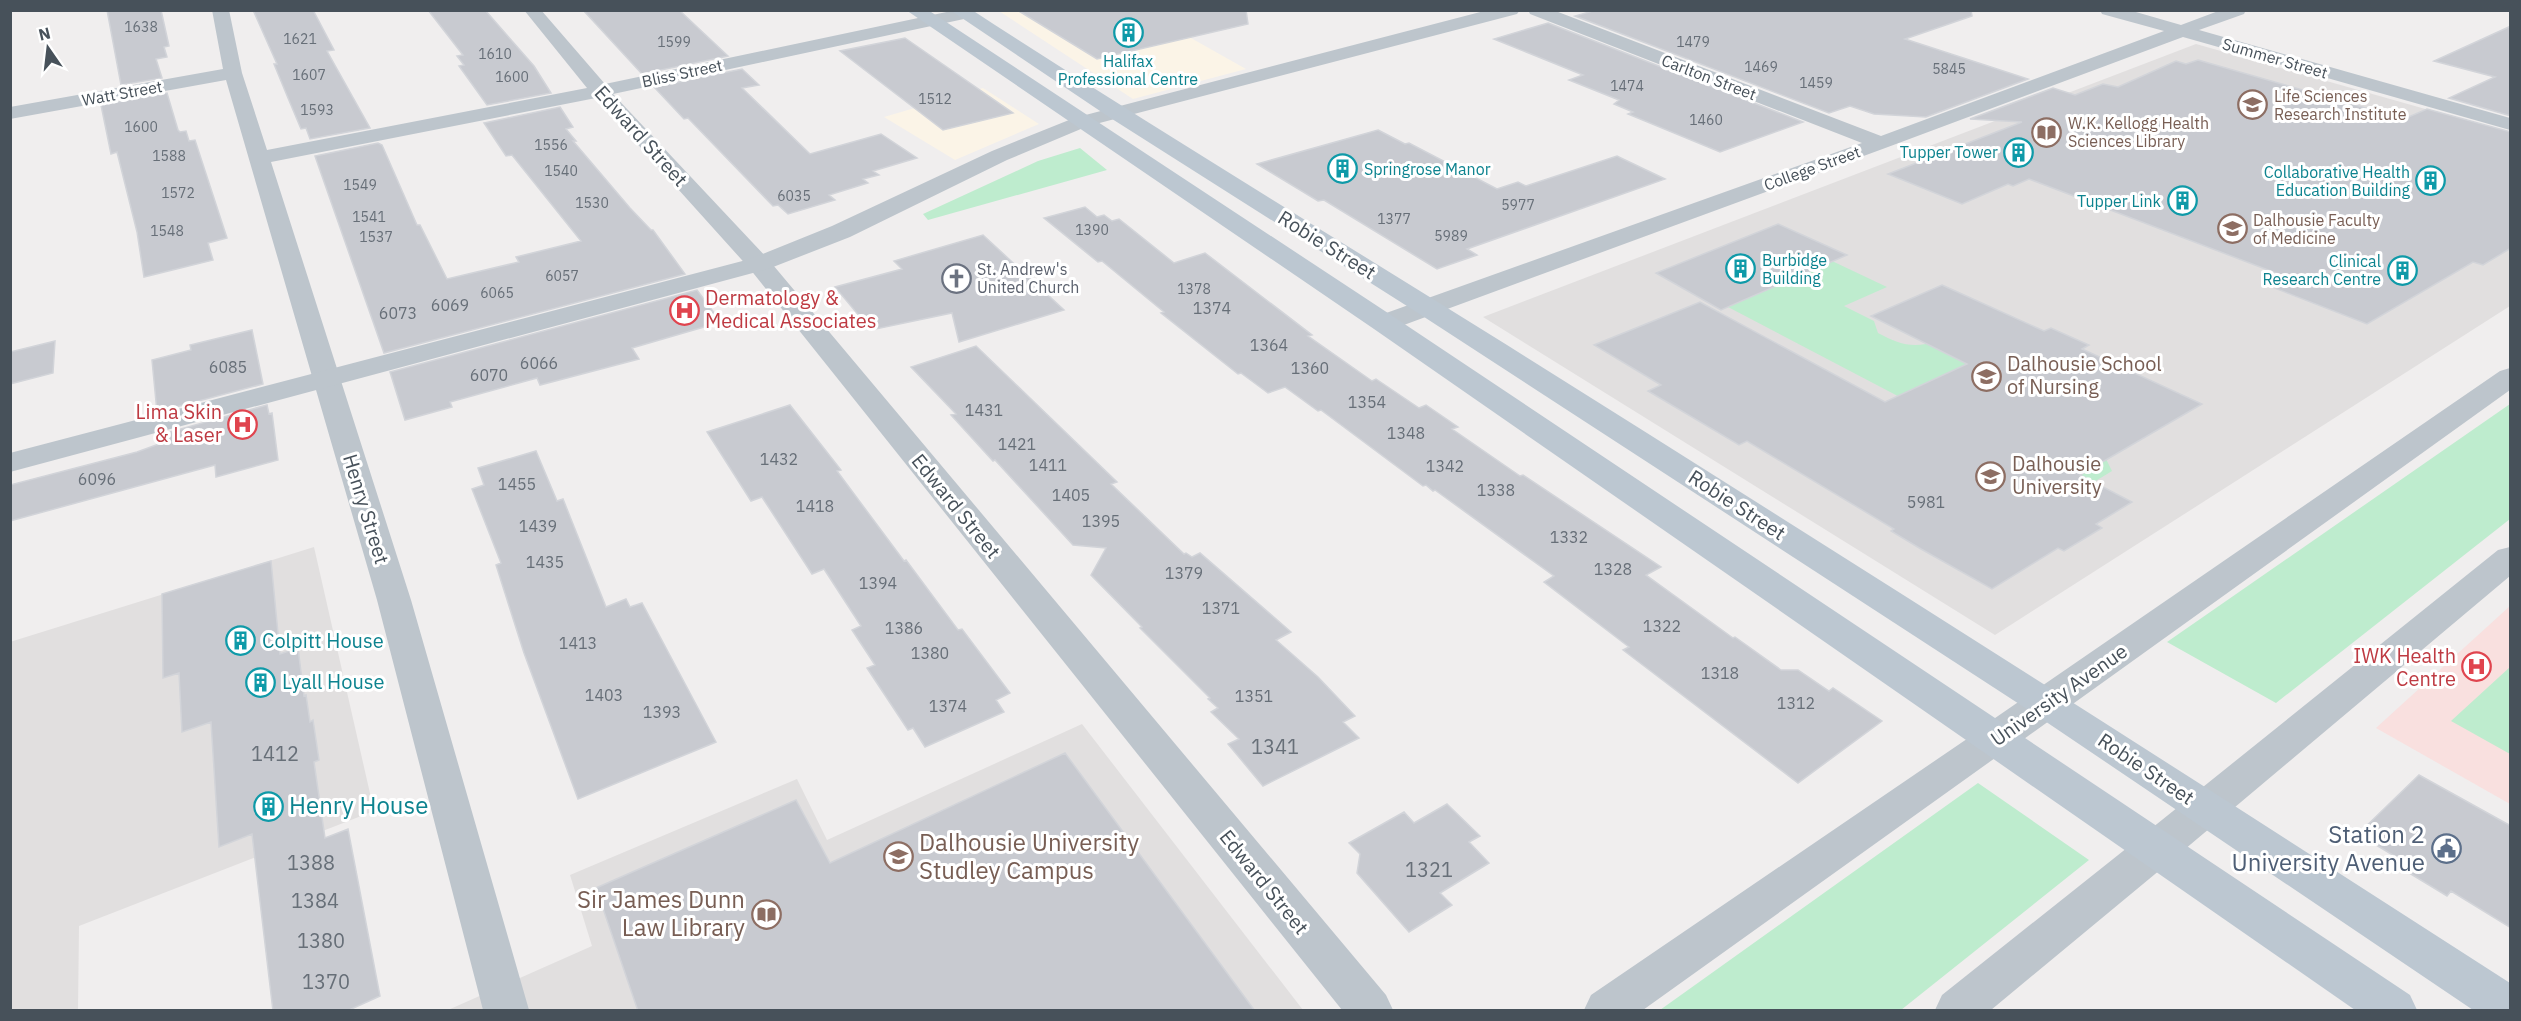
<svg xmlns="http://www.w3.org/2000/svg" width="2521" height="1021" viewBox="0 0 2521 1021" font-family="'IBM Plex Sans',sans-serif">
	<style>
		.commercial { fill: #fbf4e7 }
		.education { fill: #e1dfdf }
		.medical { fill: #f9e0df }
		.green { fill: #beecce }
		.building { fill: #c8cad0; stroke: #d2d4d9; stroke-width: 1.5 }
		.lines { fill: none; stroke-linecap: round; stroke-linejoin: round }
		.minor { fill: #bdc5cc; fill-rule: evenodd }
		.tertiary { fill: #bdc5cc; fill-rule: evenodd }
		.secondary { fill: #bcc7d1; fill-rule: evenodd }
		.labels { text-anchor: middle; stroke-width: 6; stroke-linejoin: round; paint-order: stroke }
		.far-number-label { font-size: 14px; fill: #676f78 }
		.far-street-label { font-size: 16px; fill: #47515a; stroke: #fff }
		.far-culture-label { font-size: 16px; fill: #0d838f; stroke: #fff; text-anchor: end }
		.far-education-label { font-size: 16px; fill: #785e54; stroke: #fff; text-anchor: start }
		.far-worship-label { font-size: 16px; fill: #5b616d; stroke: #fff; text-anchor: start }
		.number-label { font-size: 16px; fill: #676f78 }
		.street-label { font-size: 20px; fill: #47515a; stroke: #fff }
		.health-label { font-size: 20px; fill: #be3a42; stroke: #fff; text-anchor: end }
		.education-label { font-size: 20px; fill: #785e54; stroke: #fff; text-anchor: start }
		.culture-label { font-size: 20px; fill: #0d838f; stroke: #fff; text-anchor: start }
		.near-number-label { font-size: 20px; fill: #676f78 }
		.near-culture-label { font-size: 24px; fill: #0d838f; stroke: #fff; text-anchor: start }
		.near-service-label { font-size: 24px; fill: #4e5e75; stroke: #fff; text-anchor: end }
		.near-education-label { font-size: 24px; fill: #785e54; stroke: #fff; text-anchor: start }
	</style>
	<rect width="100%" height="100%" fill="#f0eeee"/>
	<!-- commercial -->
	<path class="commercial" d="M999,11h144l103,58 -113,30z
		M983,88l56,36 -84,36 -71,-43z"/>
	<!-- education -->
	<path class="education" d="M2196,44l314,89v173l-515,329 -512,-318z
		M314,547l60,264 -295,115 -1,84h-67l-1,-368z
		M1082,724l221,286h-855l144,-64 -22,-71 227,-96 30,61z"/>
	<!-- medical -->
	<path class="medical" d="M2510,606v198l-134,-76z"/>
	<!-- green -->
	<path class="green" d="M1080,148l27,22 -179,50 -5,-6 115,-53z
		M1832,261l55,26 -43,19 30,15 4,12c21,11 37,17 59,7l39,19 -27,14 150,72 13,26 -18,11 -166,-86 -15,8 -185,-97z
		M2510,404v115l-234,184 -109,-61z
		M2510,667v87l-59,-33z
		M1978,783l111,77 -188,150h-241z"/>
	<!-- building -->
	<path class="building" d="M107,10h54l8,36 -5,1 3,10 -11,2 6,19 -41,7z
		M253,10h60l21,40 -7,1 43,77 -60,11 -4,-11 -5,1 -13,-31 -14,-34h3z
		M428,10h57l49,56 17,27 -64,12 -28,-39 5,-1 -7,-9 6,-1z
		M583,10h96l49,46 -86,18z
		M1017,10h229l2,14 -151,35z
		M1596,10h375l1,6 -67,23 123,40 -102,38 -52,-3 -24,-8 -21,7 -254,-97z
		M1548,23l255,99 -83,30 -92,-38 5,-2 -19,-8 5,-4 -50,-20 14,-5 -89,-36z
		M2511,26v90l-62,-18 46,-21 -61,-16z
		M905,38l108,75 -70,17 -103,-79z
		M2198,60l206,59 23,-10 84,23v116l-28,17 -10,-3 -106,62 -95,-37 17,-9 -260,-99 -16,7 -5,-2 -46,20 -74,-30 134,-52 -52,-3 83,-31 22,7 28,-11 15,3 58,-26 10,3z
		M742,69l17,16 -17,3 68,66 71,-20 36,24 -44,13 6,4 -16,4 5,4 -39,12 6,5 -47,14 -10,-9 -5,1 -85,-88 -4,1 -30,-32z
		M167,93l11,37 2,2 6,-1 3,10 6,-1 32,98 -19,5 5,17 -69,17 -7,-45 -20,-80 -6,2 -10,-49z
		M560,107l13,20 -7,2 10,12h-3l57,67 21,22h2l32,44 -301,79 -69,-197 63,-13 4,2 35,80h3l27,54 72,-17 -3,-5 65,-16 -69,-86 -6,1 -22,-33z
		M1378,130l27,14 4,-1 88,46 21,-7 8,4 91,-30 48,23 -198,70 10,6 -40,14 -113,-69 -6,1 -61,-37z
		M1085,207l12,10 7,-2 8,6 7,-2 55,44 31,-10 107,82 -4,1 64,45 4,-2 43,29 7,-3 32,22 -6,2 68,47 3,-1 138,92 -15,8 87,63 2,-1 46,33h17l31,21 4,-3 49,33 -84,62 -175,-133 6,-3 -85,-65 10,-6 -119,-86 -2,1 -7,-6 -3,1 -102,-76 -3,1 -33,-24 -17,6 -27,-20 -3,1 -77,-61 3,-1 -62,-51 -4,1 -54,-44z
		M1778,224l69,31 -126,55 -65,-37z
		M983,235l81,75 -105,32 -7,-29 -81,17 -36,-43 67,-18 -8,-8z
		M1942,285l102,46 7,-3 38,17 -7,4 120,55 -122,71 52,27 -36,22 6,4 -38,23 -6,-3 -66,41 -71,-40 -30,-18 3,-2 -147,-88 -8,4 -91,-54 13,-6 -67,-40 106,-43 185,100 82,-38 -96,-48z
		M697,290l24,32 -89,26 7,11 -99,26 -3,-7 -87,24 2,5 -47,13 -15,-48z
		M252,330l11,54 -106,28 -5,-52 39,-10 -1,-5z
		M55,341l-2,32 -43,11v-32z
		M976,346l141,136 -6,2 73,70 2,-1 6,4 8,-4 91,79 -15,8 42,37 37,39 -12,6 16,16 -96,48 -35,-42 11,-5 -28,-27 7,-4 -10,-9 2,-1 -70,-70 2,-1 -51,-52 15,-27 -33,-3 -78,-85 -2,1 -42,-46 5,-1 -45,-47z
		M267,405l2,9 3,-1 6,47 -62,17 -1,-12 -205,56v-36l127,-33 22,-8v-9z
		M790,405l51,65 -4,1 67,90 2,-1 52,70 4,-1 48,64 -14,7 8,12 -79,35 -12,-19 -5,2 -41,-62 8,-3 -23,-35 9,-4 -37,-57 -12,5 -50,-77 -11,4 -44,-69z
		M536,451l21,50 6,-2 43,108 20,-8 4,8 12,-4 74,139 -138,57 -54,-146 -28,-88 5,-2 -29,-74 12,-4 -6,-17z
		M271,561l9,93 18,-6 6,48 2,-1 4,27 3,-2 6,40 -5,2 11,76 23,-9 32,167 -33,15h-74l-21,-177 -33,13 -8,-125 -29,10 -3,-59 -16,5 -1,-84z
		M1065,753l190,258h-617l-42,-123 200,-88 34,63z
		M2419,775l92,51v102l-60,-37 -4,5 -46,-28 5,-5 -48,-29z
		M1447,804l33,32 -11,6 20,21 -49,30 12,12 -43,27 -52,-59 3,-19 -11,-11 55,-31 10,11z"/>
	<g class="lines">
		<!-- minor -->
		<path class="minor" d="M212,10h17l13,63 25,77 320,-62 -63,-78h17l64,74 351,-74h14l3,4 -3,4 -6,1 -351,75 155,165 618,736 7,15h-51l-592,-741 -154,-171 -325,64 140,438 118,410h-46l-106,-410 -151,-520 -216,39v-12l213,-38z
			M1528,10h25l328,126 283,-105 -62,-17 -2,-4h29l52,15 40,-15h25l-2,4 -45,16 311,88v12l-327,-93 -295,110 -495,182 -9,2 -9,-2 -4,-6 4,-6 487,-174 -332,-129z
			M1996,724l13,4 6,10 -6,10 -366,262h-59l7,-15 392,-267z
			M2157,831l15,5 6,12 -6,12 -181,150h-56l7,-15 200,-159z"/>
		<!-- tertiary -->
		<path class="tertiary" d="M1488,10h32l-3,4 -429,112 -81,34 -157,77 -82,32 -758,203v-19l740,-194 82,-33 160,-75 82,-33z
			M2510,368v22l-500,359 -14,4 -14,-4 -6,-11 6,-11 518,-356z
			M2510,547v29l-338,284 -15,5 -15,-5 -7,-12 7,-12 356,-286z"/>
		<!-- secondary -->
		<path class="secondary" d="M906,10h22l466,307 1016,678 7,15h-62l-981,-681z
			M950,10h22c177,115 357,224 535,335 336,211 670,423 1003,638v27h-37l-440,-297 -615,-400 -309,-196z"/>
	</g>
	<!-- icons -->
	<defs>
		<symbol id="building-ring" viewBox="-11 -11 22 22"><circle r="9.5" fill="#fff" stroke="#0f9aa8" stroke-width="1.5"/><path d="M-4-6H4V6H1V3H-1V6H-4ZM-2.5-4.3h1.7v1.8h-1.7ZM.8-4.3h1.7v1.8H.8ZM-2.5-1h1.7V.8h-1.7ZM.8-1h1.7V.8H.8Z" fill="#0f9aa8"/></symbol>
		<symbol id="university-ring" viewBox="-11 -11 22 22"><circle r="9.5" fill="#fff" stroke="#8d6e63" stroke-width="1.5"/><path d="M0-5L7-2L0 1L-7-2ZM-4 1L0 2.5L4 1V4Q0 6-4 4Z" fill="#8d6e63"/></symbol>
		<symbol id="library-ring" viewBox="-11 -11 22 22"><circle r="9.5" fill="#fff" stroke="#8d6e63" stroke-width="1.5"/><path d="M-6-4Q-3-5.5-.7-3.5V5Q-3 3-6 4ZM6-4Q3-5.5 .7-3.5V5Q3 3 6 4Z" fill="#8d6e63"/></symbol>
		<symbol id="church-ring" viewBox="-11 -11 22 22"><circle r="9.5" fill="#fff" stroke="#6b7280" stroke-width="1.5"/><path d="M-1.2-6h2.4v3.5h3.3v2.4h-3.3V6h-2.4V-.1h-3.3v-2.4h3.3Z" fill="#6b7280"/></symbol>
		<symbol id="hospital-ring" viewBox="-11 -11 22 22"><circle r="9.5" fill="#fff" stroke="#e0444e" stroke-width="1.5"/><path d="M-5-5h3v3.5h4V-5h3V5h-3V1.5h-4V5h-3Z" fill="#e0444e"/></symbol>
		<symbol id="civic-ring" viewBox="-11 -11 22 22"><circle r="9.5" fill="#fff" stroke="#5c6f8a" stroke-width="1.5"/><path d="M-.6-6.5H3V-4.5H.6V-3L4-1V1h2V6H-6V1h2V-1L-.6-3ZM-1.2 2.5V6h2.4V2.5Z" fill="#5c6f8a"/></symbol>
	</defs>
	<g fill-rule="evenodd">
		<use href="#building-ring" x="1112" y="16" width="33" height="33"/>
		<use href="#university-ring" x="2236" y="88" width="33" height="33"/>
		<use href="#library-ring" x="2030" y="116" width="33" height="33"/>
		<use href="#building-ring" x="2002" y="136" width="33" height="33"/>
		<use href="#building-ring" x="1326" y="152" width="33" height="33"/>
		<use href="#building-ring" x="2414" y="164" width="33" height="33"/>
		<use href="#building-ring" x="2166" y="184" width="33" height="33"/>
		<use href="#university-ring" x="2216" y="212" width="33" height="33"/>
		<use href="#building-ring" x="1724" y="252" width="33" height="33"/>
		<use href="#building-ring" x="2386" y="254" width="33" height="33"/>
		<use href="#church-ring" x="940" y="262" width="33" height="33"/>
		<use href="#hospital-ring" x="668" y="294" width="33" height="33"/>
		<use href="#university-ring" x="1970" y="360" width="33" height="33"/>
		<use href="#hospital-ring" x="226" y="408" width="33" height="33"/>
		<use href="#university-ring" x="1974" y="460" width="33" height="33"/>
		<use href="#building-ring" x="224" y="624" width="33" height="33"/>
		<use href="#hospital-ring" x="2460" y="650" width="33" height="33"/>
		<use href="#building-ring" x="244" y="666" width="33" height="33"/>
		<use href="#building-ring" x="252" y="790" width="33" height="33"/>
		<use href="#civic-ring" x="2430" y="832" width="33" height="33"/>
		<use href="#university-ring" x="882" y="840" width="33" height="33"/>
		<use href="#library-ring" x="750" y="898" width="33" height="33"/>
	</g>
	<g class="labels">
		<!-- far-number labels -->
		<g class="far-number-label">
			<text x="141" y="32">1638</text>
			<text x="300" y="44">1621</text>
			<text x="674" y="47">1599</text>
			<text x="1693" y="47">1479</text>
			<text x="495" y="59">1610</text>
			<text x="1761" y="72">1469</text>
			<text x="1949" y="74">5845</text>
			<text x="309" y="80">1607</text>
			<text x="512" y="82">1600</text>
			<text x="1816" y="88">1459</text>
			<text x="1627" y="91">1474</text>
			<text x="935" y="104">1512</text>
			<text x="317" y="115">1593</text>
			<text x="1706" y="125">1460</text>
			<text x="141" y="132">1600</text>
			<text x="551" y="150">1556</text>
			<text x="169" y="161">1588</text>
			<text x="561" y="176">1540</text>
			<text x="360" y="190">1549</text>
			<text x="178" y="198">1572</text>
			<text x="794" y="201">6035</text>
			<text x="592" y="208">1530</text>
			<text x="1518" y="210">5977</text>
			<text x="369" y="222">1541</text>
			<text x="1394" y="224">1377</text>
			<text x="1092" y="235">1390</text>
			<text x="167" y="236">1548</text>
			<text x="1451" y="241">5989</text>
			<text x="376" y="242">1537</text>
			<text x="562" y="281">6057</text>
			<text x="1194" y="294">1378</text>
			<text x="497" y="298">6065</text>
		</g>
		<!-- far-street labels -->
		<g class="far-street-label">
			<text transform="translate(2275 58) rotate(16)" y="6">Summer Street</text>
			<text transform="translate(682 73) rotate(-12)" y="6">Bliss Street</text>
			<text transform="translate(1709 77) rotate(21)" y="6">Carlton Street</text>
			<text transform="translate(122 93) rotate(-10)" y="6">Watt Street</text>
			<text transform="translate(1812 168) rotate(-20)" y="6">College Street</text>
		</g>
		<!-- far-culture labels -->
		<g class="far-culture-label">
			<text x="1128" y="67" text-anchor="middle">Halifax<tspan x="1128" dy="18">Professional Centre</tspan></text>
			<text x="1998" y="158">Tupper Tower</text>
			<text x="1364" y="175" text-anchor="start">Springrose Manor</text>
			<text x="2410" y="178">Collaborative Health<tspan x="2410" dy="18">Education Building</tspan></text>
			<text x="2161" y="207">Tupper Link</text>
			<text x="1762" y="266" text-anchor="start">Burbidge<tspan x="1762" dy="18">Building</tspan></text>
			<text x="2381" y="267">Clinical<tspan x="2381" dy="18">Research Centre</tspan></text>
		</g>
		<!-- far-education labels -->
		<g class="far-education-label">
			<text x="2274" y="102">Life Sciences<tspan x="2274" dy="18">Research Institute</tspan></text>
			<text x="2068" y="129">W.K. Kellogg Health<tspan x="2068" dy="18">Sciences Library</tspan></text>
			<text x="2253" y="226">Dalhousie Faculty<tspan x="2253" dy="18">of Medicine</tspan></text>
		</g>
		<!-- far-worship labels -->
		<g class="far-worship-label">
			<text x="977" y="275">St. Andrew's<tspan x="977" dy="18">United Church</tspan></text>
		</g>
		<!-- number labels -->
		<g class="number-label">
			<text x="450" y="311">6069</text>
			<text x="1212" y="314">1374</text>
			<text x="398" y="319">6073</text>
			<text x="1269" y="351">1364</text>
			<text x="539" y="369">6066</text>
			<text x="228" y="373">6085</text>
			<text x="1310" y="374">1360</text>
			<text x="489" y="381">6070</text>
			<text x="1367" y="408">1354</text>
			<text x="984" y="416">1431</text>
			<text x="1406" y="439">1348</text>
			<text x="1017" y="450">1421</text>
			<text x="779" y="465">1432</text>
			<text x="1048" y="471">1411</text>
			<text x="1445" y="472">1342</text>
			<text x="97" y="485">6096</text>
			<text x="517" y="490">1455</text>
			<text x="1496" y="496">1338</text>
			<text x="1071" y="501">1405</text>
			<text x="1926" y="508">5981</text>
			<text x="815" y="512">1418</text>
			<text x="1101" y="527">1395</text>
			<text x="538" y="532">1439</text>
			<text x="1569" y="543">1332</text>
			<text x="545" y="568">1435</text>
			<text x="1613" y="575">1328</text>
			<text x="1184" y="579">1379</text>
			<text x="878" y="589">1394</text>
			<text x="1221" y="614">1371</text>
			<text x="1662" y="632">1322</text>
			<text x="904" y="634">1386</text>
			<text x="578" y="649">1413</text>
			<text x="930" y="659">1380</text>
			<text x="1720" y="679">1318</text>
			<text x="604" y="701">1403</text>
			<text x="1254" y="702">1351</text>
			<text x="1796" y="709">1312</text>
			<text x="948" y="712">1374</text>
			<text x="662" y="718">1393</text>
		</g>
		<!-- street labels -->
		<g class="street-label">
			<text transform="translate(641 136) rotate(48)" y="7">Edward Street</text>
			<text transform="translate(1327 245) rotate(32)" y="7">Robie Street</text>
			<text transform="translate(1737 505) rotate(33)" y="7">Robie Street</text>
			<text transform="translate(956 506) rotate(51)" y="7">Edward Street</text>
			<text transform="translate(366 509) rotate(73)" y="7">Henry Street</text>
			<text transform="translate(2059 695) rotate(-35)" y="7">University Avenue</text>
			<text transform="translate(2146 769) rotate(34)" y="7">Robie Street</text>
			<text transform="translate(1264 882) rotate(51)" y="7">Edward Street</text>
		</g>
		<!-- health labels -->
		<g class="health-label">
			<text x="705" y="305" text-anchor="start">Dermatology &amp;<tspan x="705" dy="23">Medical Associates</tspan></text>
			<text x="222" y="419">Lima Skin<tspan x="222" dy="23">&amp; Laser</tspan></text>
			<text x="2456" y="663">IWK Health<tspan x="2456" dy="23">Centre</tspan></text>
		</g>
		<!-- education labels -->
		<g class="education-label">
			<text x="2007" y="371">Dalhousie School<tspan x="2007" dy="23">of Nursing</tspan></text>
			<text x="2012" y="471">Dalhousie<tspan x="2012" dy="23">University</tspan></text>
		</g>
		<!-- culture labels -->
		<g class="culture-label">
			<text x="262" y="648">Colpitt House</text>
			<text x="282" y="689">Lyall House</text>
		</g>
		<!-- near-number labels -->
		<g class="near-number-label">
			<text x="1275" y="754">1341</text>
			<text x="275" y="761">1412</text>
			<text x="311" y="870">1388</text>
			<text x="1429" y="877">1321</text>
			<text x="315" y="908">1384</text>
			<text x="321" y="948">1380</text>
			<text x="326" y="989">1370</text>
		</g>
		<!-- near-culture labels -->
		<g class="near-culture-label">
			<text x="289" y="814">Henry House</text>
		</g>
		<!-- near-service labels -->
		<g class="near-service-label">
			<text x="2425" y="843">Station 2<tspan x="2425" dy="28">University Avenue</tspan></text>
		</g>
		<!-- near-education labels -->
		<g class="near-education-label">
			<text x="919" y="851">Dalhousie University<tspan x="919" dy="28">Studley Campus</tspan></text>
			<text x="745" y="908" text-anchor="end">Sir James Dunn<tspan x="745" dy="28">Law Library</tspan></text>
		</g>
	</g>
	<!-- border -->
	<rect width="2521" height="1021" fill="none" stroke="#47515a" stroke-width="24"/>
	<!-- north arrow -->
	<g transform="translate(48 48) rotate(346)" stroke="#ffffff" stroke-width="4.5" paint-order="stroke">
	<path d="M0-4.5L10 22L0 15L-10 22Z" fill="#47515a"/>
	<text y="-9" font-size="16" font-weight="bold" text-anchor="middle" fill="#47515a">N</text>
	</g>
</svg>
